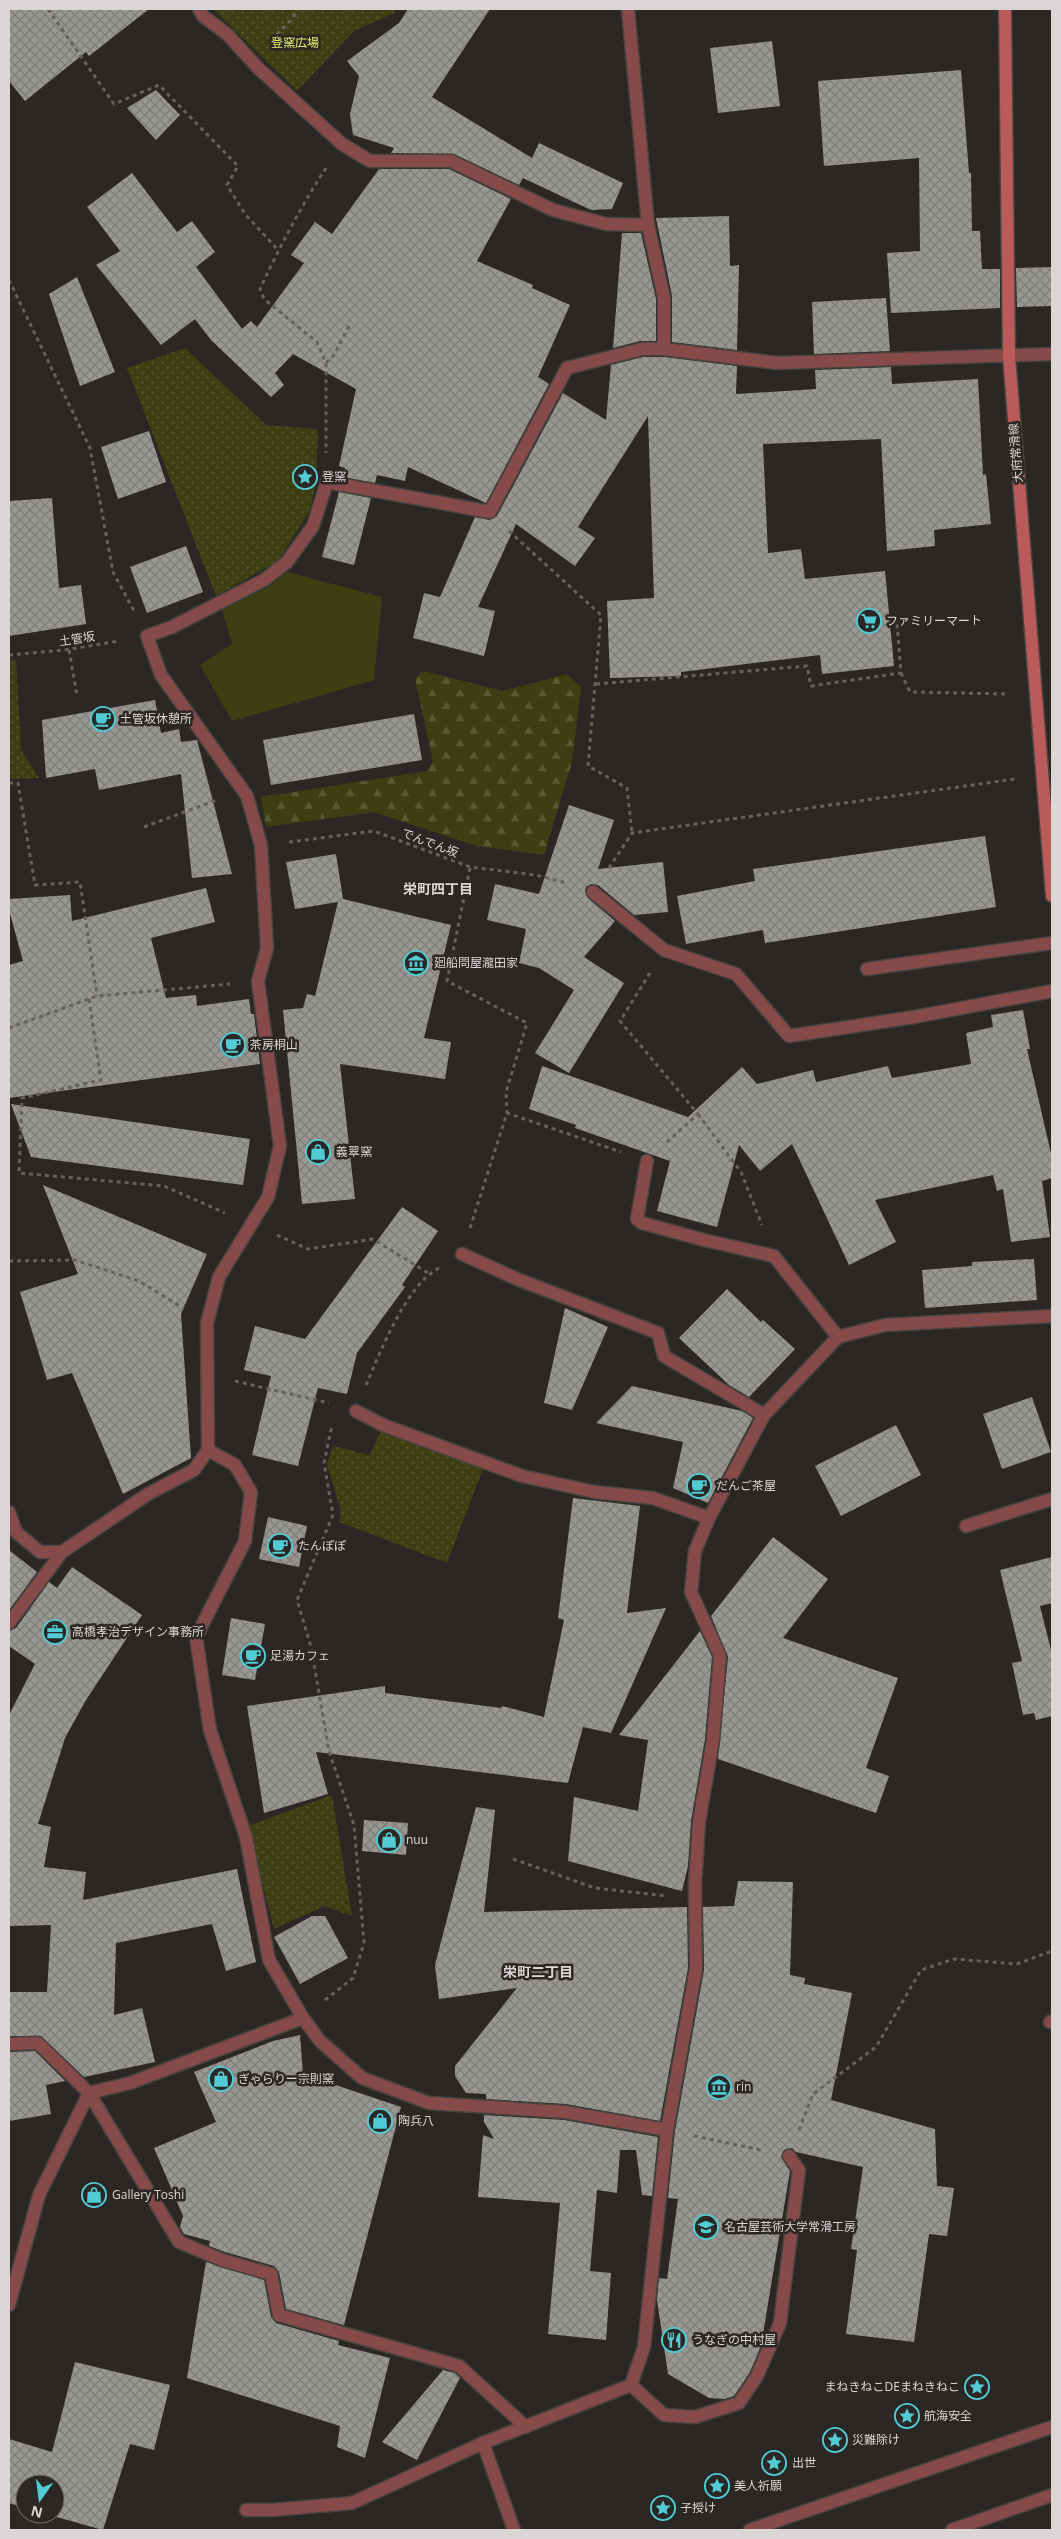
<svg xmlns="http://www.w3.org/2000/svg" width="1061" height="2539" viewBox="0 0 1061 2539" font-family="'Open Sans','Noto Sans JP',sans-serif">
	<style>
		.grass { fill: url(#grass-dots) }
		.forest { fill: url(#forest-firs) }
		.garden { fill: #3d3f12 }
		.building { fill: url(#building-cross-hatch) }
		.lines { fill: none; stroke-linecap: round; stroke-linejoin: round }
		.service-casing { stroke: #474341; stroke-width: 15 }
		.minor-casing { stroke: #474341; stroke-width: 15 }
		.tertiary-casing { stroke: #474341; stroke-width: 15 }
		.secondary-casing { stroke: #474341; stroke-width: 15 }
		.path { stroke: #65615f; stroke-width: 3; stroke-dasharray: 4 4; stroke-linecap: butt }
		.service { stroke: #864a48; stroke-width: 12 }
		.minor { stroke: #864a48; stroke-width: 12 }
		.tertiary { stroke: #864a48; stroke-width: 12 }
		.secondary { stroke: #ba5a59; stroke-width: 12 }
		.labels { text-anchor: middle; stroke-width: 5; stroke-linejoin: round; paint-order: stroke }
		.park-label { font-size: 12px; fill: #e7ee6b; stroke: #2b2725 }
		.street-label { font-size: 12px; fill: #d9d6d5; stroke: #2b2725 }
		.poi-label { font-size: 12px; fill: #d9d6d5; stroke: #2b2725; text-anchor: start }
		.neighbourhood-label { font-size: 14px; font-weight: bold; fill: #d9d6d5; stroke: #2b2725 }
	</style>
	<defs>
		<pattern id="grass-dots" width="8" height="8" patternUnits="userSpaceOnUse" patternTransform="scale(1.25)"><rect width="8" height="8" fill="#3d3f12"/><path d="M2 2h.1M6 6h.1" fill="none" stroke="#585a34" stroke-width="1.8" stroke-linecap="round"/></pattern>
		<pattern id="forest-firs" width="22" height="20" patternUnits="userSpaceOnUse" patternTransform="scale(1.25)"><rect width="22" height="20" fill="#3d3f12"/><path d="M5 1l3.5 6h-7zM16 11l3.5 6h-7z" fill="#585a34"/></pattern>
		<pattern id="building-cross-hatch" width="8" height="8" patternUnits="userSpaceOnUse" patternTransform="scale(1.25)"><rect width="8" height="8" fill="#999792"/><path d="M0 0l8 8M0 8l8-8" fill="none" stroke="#7f7d79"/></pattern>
	</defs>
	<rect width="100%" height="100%" fill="#2b2725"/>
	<!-- grass -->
	<path class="grass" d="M213,9h184l-3,4 -40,18 -57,60z
		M185,348l81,77 52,4 -2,54 -6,27 -32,51 -62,35 -89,-228z
		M16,660l5,90 18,28 -30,1v-118z
		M381,1430l102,39 -36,94 -108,-41 2,-11 -14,-47 6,-18 37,9z
		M332,1795l20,121 -28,-10 -50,23 -26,-103z"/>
	<!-- forest -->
	<path class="forest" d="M423,671l80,20 64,-17 14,13 -9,75 -28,93 -67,-9 -103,-34 -108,15 -5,-30 166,-26 6,-10 -18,-82z"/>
	<!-- garden -->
	<path class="garden" d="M287,572l95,25 -8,83 -142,41 -32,-56 32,-21 -10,-34 48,-24z"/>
	<!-- building -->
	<path class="building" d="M9,9h140l-60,47 -3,-4 -61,49 -16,-20z
		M408,9h82l-58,88 100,61 7,-15 84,40 -11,26 -21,1 -68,-32 -4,7 -65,-31 -63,-1 3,-5 -41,-13 -3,-21 9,-38 -12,-15 52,-38z
		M772,41l8,65 -62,7 -8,-65z
		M961,70l8,103h2l1,58h8l2,38h18v39l-109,5 -4,-60 33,-2 -1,-93 -95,8 -6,-85z
		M156,90l24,25 -24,25 -29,-32z
		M379,169h70l62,30 -34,62 56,24 -1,3 38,17 -32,72 11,7 -63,119 -78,-36 -3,14 -28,-6 -2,8 -32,-6 2,-9 -6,-2 17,-77 -63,-35 -18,19 9,12 -13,12 -60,-57 -16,-21 -34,26 -65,-80 24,-14 -33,-44 45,-34 45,59 15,-11 23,31 -19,15 46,62 9,-8 6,6 47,-64 -13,-8 24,-33 17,12z
		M729,216l1,50 9,-1 -2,85 -65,-8v-46l-16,-78z
		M622,233h19l15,66v42h-16l-27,7z
		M1052,267v39l-35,1 -1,-39z
		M77,277l38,95 -35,14 -31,-92z
		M886,298l4,53 -76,3 -2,-52z
		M643,357h21l73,9 -1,28 80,-5 -1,-19 76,-3 1,17 86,-5 5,96 3,-1 5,50 -57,6 1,16 -48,5 -6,-112 -118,5 5,109 33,-4 4,30 80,-8 9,95 -72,8 -2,-19 -139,17v4l-71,2 -3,-77 47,-3 -6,-182 -70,111 17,11 -20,28 -59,-42 -38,83 17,4 -11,45 -71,-18 11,-45 16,4 35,-80 14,3 8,-4 66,-123 43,27 5,-55z
		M149,431l17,51 -48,17 -17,-52z
		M339,492l32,6 -17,67 -32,-8z
		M52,498l7,90 22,-3 5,39 -77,12v-135z
		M186,546l17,46 -56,21 -17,-46z
		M155,700l6,33 18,-4 2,13 16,-2 35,134 -40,4 -11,-104 -82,16 -4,-21 -49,9 -4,-58z
		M414,714l8,46 -151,25 -8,-45z
		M569,805l45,15 -16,49 65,-7 5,50 -34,3 -36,-30 -7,-1 -5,3 -1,4 3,7 27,23 -31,36 40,26 -55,90 -34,-20 39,-63 -35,-22 -20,-5 7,-34 -39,-9 8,-36 44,10z
		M985,836l11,71 -231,36 -2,-13 -77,14 -9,-48 78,-15 -2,-12z
		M336,854l7,45 108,26 -27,113 27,4 -6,37 -105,-15 15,135 -53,5 -19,-194 20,-2 4,-14 8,2 23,-94 -43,7 -9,-47z
		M206,888l9,34 -64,16 15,60 30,-3 1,11 52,-7 2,15h3l6,50 -251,34v-133l14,-4 -14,-51v-11l61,-4 2,26z
		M1023,1010l7,39h-3l25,109v20l-10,3 8,56 -39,5 -8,-53 -6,2 -4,-16 -118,25 21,42 -47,23 -57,-121 -32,27 -21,-26 -22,82 -60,-16 13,-50 -95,-33 1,-3 -47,-16 13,-43 146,51 54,-50 15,17 56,-14 3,12 72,-16 4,12 79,-14 -5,-31 27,-6 -2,-12z
		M11,1104l239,35 -7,46 -212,-28z
		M43,1185l164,69 -26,60 10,144 -68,36 -51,-121 -25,7 -27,-88 58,-18z
		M402,1207l36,24 -36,54 3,2 -48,66 -10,41 -29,-6 -20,78 -46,-11 19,-79 -27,-6 11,-44 50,13z
		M1034,1259l3,41 -112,8 -3,-38 50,-4v-4z
		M727,1289l34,33 2,-2 32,29 -46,48 -20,-12 -50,-47z
		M565,1308l43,19 -36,83 -28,-7z
		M632,1386l110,25 11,7 -45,85 -35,-15 10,-46 -87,-19z
		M1032,1397l19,55 -49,17 -19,-55z
		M896,1425l25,50 -80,41 -26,-50z
		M573,1498l67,8 -13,107 39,-5 -55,125 -28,-6 -15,56 -252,-31 12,42 -64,19 -17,-107 138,-20v7l116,15 1,-2 42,11 20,-97 -6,-2z
		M268,1517l39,9 -8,41 -40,-8z
		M773,1537l55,42 -45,59 115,40 -32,90 23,8 -13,37 -158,-54 10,-102 -17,-41z
		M9,1550l28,22 -28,38z
		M1052,1557v46l-12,3 12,48v62l-16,4 -2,-7 -11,2 -11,-52 10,-2 -22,-91z
		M72,1567l70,48 -56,85 -21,38 -27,86 13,3 -7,40 42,5 -3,28 154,-31 19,93 -30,9 -14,-47 -96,19 -2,72 28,-7 13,54 -71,15 -43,-41h-32v-44h38l4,-67 -42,1v-211l26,-51 -26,-18v-15l7,-3 33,-46 8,6z
		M231,1618l34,6 -10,56 -33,-5z
		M700,1631l12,26 -7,82 -14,82 -3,45 -6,25 -114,-30 6,-64 64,14 10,-71 -29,-5z
		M476,1807l19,3 -11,102 203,-5 1,61 -28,153 -94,-17 -80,-5v-5l-20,-1 -11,-17v-10l62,-78 -78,11 -4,-34z
		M364,1820l44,3 -2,32 -44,-4z
		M738,1881l55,1 -3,93 15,3 -1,6 48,9 -21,107 104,29 2,57 17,2 -7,48 -18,-2 -15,108 -68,-8 11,-84 -6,-1 12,-82 -67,-15 -4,-4 -8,2 -3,7 9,14 -29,175 -11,26 -16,24 -10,3 -15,-1 -41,-24 -11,-74 2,-22 8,1 11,-80 -10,-1 7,-67 29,-161 -1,-63 31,-1z
		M312,1916h13l23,42 -48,26 -26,-47z
		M300,2035l3,39 98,33 -57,218 -58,-16 -7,-37 -5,-6 -49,-14 -16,-6 1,-5 -26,-7 -4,-7 3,-11 -29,-68 62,-26 -22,-50 79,-31z
		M35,2051l30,30 -19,4 5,29 -42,7v-69z
		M484,2115l80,5 94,17 -6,59 -10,-1 -6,-45h-16l-3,43 -20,-3 -7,81 21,2 -5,67 -58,-6 12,-131 -82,-6 5,-62 11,4 -10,-17z
		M206,2262l58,18 7,37 5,6 63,18 -1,4 52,13 -25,100 -28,-11 3,-21 -153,-48z
		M75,2362l95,23 -16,65 -24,-6 -27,86 -57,-16h9v-30h-30v24l-16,-5v-64l43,13z
		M443,2370l12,3 5,5 -43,82 -35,-18z"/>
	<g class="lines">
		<defs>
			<path id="service" d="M199,9l4,7 25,19 30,33 84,76 28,17h81l102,49 53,14 42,1
				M593,892l71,58 72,24 53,62 125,-19 138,-26
				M867,969l185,-26
				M647,1161l-10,58 5,4 62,17
				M208,1450l27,15 16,27 -6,49 -49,96 14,93 36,107 23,123 34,58 17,23 42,37 67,25 136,9 102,18
				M9,1512l7,20 24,20h22
				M966,1526l86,-27
				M9,1623l53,-71 86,-58 46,-24 14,-20 -1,-127 12,-46 49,-80 12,-51 -22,-165 9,-33 -6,-103 -14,-49 -86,-121 -14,-39 25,-9 92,-47 23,-18 26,-36 14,-44 163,30 77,-144
				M303,2018l-173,65 -41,10 90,149 43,18 49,14 8,41 180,51 67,61
				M1050,2022l2,-1
				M631,2385l33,30 31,2 44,-14 18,-27 23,-53 19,-153 -10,-14
				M246,2510h26l80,-7 131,-60"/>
			<path id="minor" d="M628,9l20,216 16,73v51
				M567,368l75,-19h22l113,14 275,-9
				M704,1240l70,16 64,81
				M462,1254l55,25 141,54 6,23 100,59
				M356,1411l27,14 139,51 73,16 58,6 56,20
				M9,2044l29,-1 51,50 -50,102 -30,110
				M514,2530l-31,-87 148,-58 13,-38 23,-217 29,-161 -1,-85 4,-62 14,-82 7,-84 -29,-64 4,-41 14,-33 55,-103 74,-78 47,-12 167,-9"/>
			<path id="tertiary" d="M750,2530l302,-103
				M952,2530l100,-35"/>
			<path id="secondary" d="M1005,9l4,347 43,540"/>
		</defs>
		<!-- service casing -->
		<use href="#service" class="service-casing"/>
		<!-- minor casing -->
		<use href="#minor" class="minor-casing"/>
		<!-- tertiary casing -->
		<use href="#tertiary" class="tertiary-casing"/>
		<!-- secondary casing -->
		<use href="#secondary" class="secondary-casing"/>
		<!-- path -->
		<path class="path" d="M48,9l66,95 45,-19 79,81 -11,19 18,29 33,36
			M271,40l21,-21 6,-10
			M326,168c-25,38 -47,80 -66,121l4,10 53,43 9,21v90
			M9,280l81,168 23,124 21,39
			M326,363l8,-8 15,-29
			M509,531l92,84 -13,151 39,22 5,45
			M69,650l8,45
			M9,655l55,-5 55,-9
			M901,673l9,19 98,2
			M596,684l211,-18 4,20 90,-13 -5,-61
			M9,783h9l17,102 45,-3 17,114
			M144,827l73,-27
			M289,842l85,-11 96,36 66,8 30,8
			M470,868l-23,113 80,42 -21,69 1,21
			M609,868l23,-35 383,-54
			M650,973l-30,48 78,93 -32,29
			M89,999l12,81 -79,18 -3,75 145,13 61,27
			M9,1028l88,-32 133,-12
			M698,1114l43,58 21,53
			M470,1228l37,-115 114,39
			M277,1235l31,14 65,-10 55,34
			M9,1261l66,-1 64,21 44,27
			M235,1381l94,22
			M366,1385c14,-33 41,-101 73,-117
			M513,1859l82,29 72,8
			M325,2000l28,-22 11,-35 -10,-118 -25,-74 -18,-104 -14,-47 36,-85 -9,-52 8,-38
			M799,2130l14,-36 63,-47 45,-77 33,-11 63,5 35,-13
			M694,2136l67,14"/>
		<!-- service -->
		<use href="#service" class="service"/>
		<!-- minor -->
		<use href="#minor" class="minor"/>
		<!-- tertiary -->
		<use href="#tertiary" class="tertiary"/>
		<!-- secondary -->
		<use href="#secondary" class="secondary"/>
	</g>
	<!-- icons -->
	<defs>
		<symbol id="sight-ring" viewBox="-11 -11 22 22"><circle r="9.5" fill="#2b2725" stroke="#51ccd4" stroke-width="1.5"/><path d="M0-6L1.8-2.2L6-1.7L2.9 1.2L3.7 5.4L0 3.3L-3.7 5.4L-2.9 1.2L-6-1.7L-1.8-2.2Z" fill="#51ccd4"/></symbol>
		<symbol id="supermarket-ring" viewBox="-11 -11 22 22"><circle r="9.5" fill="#2b2725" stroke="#51ccd4" stroke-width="1.5"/><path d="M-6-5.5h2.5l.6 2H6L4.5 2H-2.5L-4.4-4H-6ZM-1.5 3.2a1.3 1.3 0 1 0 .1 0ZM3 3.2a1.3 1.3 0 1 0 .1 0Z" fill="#51ccd4"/></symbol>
		<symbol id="cafe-ring" viewBox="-11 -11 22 22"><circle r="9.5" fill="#2b2725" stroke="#51ccd4" stroke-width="1.5"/><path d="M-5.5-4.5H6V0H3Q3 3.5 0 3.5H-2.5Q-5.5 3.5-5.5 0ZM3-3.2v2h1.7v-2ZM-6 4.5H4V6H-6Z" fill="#51ccd4"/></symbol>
		<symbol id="museum-ring" viewBox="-11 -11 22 22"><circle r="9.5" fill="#2b2725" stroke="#51ccd4" stroke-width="1.5"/><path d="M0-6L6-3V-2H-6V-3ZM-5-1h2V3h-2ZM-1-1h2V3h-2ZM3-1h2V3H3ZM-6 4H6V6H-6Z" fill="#51ccd4"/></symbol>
		<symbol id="shop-ring" viewBox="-11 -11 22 22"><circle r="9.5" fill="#2b2725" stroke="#51ccd4" stroke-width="1.5"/><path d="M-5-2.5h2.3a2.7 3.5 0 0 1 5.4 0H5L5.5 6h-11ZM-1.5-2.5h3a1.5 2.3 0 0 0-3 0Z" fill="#51ccd4"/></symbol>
		<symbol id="office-ring" viewBox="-11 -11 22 22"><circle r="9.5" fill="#2b2725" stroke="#51ccd4" stroke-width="1.5"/><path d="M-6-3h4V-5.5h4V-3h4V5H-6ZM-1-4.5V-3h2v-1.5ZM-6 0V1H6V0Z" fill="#51ccd4"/></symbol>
		<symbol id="university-ring" viewBox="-11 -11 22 22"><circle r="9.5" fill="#2b2725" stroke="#51ccd4" stroke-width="1.5"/><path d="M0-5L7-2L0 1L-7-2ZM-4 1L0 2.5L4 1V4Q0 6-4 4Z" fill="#51ccd4"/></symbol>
		<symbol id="restaurant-ring" viewBox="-11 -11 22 22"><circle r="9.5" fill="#2b2725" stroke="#51ccd4" stroke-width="1.5"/><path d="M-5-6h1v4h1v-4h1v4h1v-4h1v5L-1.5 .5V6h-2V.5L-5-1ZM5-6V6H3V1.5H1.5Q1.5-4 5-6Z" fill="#51ccd4"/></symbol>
	</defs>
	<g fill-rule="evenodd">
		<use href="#sight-ring" x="291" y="463" width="28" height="28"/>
		<use href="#supermarket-ring" x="855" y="607" width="28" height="28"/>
		<use href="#cafe-ring" x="89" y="705" width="28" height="28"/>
		<use href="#museum-ring" x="402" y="949" width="28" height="28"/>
		<use href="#cafe-ring" x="219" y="1031" width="28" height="28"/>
		<use href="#shop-ring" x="304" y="1138" width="28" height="28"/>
		<use href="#cafe-ring" x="685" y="1472" width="28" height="28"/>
		<use href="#cafe-ring" x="266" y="1532" width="28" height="28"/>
		<use href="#office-ring" x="41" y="1618" width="28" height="28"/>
		<use href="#cafe-ring" x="239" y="1642" width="28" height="28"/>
		<use href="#shop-ring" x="375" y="1826" width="28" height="28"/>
		<use href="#shop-ring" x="207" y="2065" width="28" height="28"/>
		<use href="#museum-ring" x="705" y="2073" width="28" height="28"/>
		<use href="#shop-ring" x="366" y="2107" width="28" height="28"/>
		<use href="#shop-ring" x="80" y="2181" width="28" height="28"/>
		<use href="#university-ring" x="692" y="2213" width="28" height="28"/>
		<use href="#restaurant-ring" x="660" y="2326" width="28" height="28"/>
		<use href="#sight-ring" x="963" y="2373" width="28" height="28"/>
		<use href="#sight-ring" x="893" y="2402" width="28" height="28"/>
		<use href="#sight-ring" x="821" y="2426" width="28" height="28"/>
		<use href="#sight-ring" x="760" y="2449" width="28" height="28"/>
		<use href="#sight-ring" x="703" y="2472" width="28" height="28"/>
		<use href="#sight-ring" x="649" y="2494" width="28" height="28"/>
	</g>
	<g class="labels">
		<!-- park labels -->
		<g class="park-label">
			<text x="295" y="47">登窯広場</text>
		</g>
		<!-- street labels -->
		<g class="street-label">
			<text transform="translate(1016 453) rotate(-95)" y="4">大府常滑線</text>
			<text transform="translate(77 639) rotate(-9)" y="4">土管坂</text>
			<text transform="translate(430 843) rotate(21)" y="4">でんでん坂</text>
		</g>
		<!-- poi labels -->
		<g class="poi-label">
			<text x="322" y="481">登窯</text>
			<text x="886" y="625">ファミリーマート</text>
			<text x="120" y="723">土管坂休憩所</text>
			<text x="434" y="967">廻船問屋瀧田家</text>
			<text x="250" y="1049">茶房桐山</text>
			<text x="336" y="1156">義翠窯</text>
			<text x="716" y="1490">だんご茶屋</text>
			<text x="298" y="1550">たんぽぽ</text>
			<text x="72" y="1636">高橋孝治デザイン事務所</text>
			<text x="270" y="1660">足湯カフェ</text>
			<text x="406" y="1844">nuu</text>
			<text x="238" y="2083">ぎゃらりー宗則窯</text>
			<text x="736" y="2091">rin</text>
			<text x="398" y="2125">陶兵八</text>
			<text x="112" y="2199">Gallery Toshi</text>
			<text x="724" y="2231">名古屋芸術大学常滑工房</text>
			<text x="692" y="2344">うなぎの中村屋</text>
			<text x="960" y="2391" text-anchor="end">まねきねこDEまねきねこ</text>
			<text x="924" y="2420">航海安全</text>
			<text x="852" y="2444">災難除け</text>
			<text x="792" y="2467">出世</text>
			<text x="734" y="2490">美人祈願</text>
			<text x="680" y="2512">子授け</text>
		</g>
		<!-- neighbourhood labels -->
		<g class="neighbourhood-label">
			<text x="438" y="894">栄町四丁目</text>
			<text x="538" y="1977">栄町二丁目</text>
		</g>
	</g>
	<!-- border -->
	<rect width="1061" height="2539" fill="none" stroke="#d9d6d5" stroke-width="20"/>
	<!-- north arrow -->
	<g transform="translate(40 2499) rotate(194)"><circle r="24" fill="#2b2725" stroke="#716d6b"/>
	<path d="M0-4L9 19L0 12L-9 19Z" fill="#51ccd4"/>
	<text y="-8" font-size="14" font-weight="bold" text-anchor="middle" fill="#d9d6d5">N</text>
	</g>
</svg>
